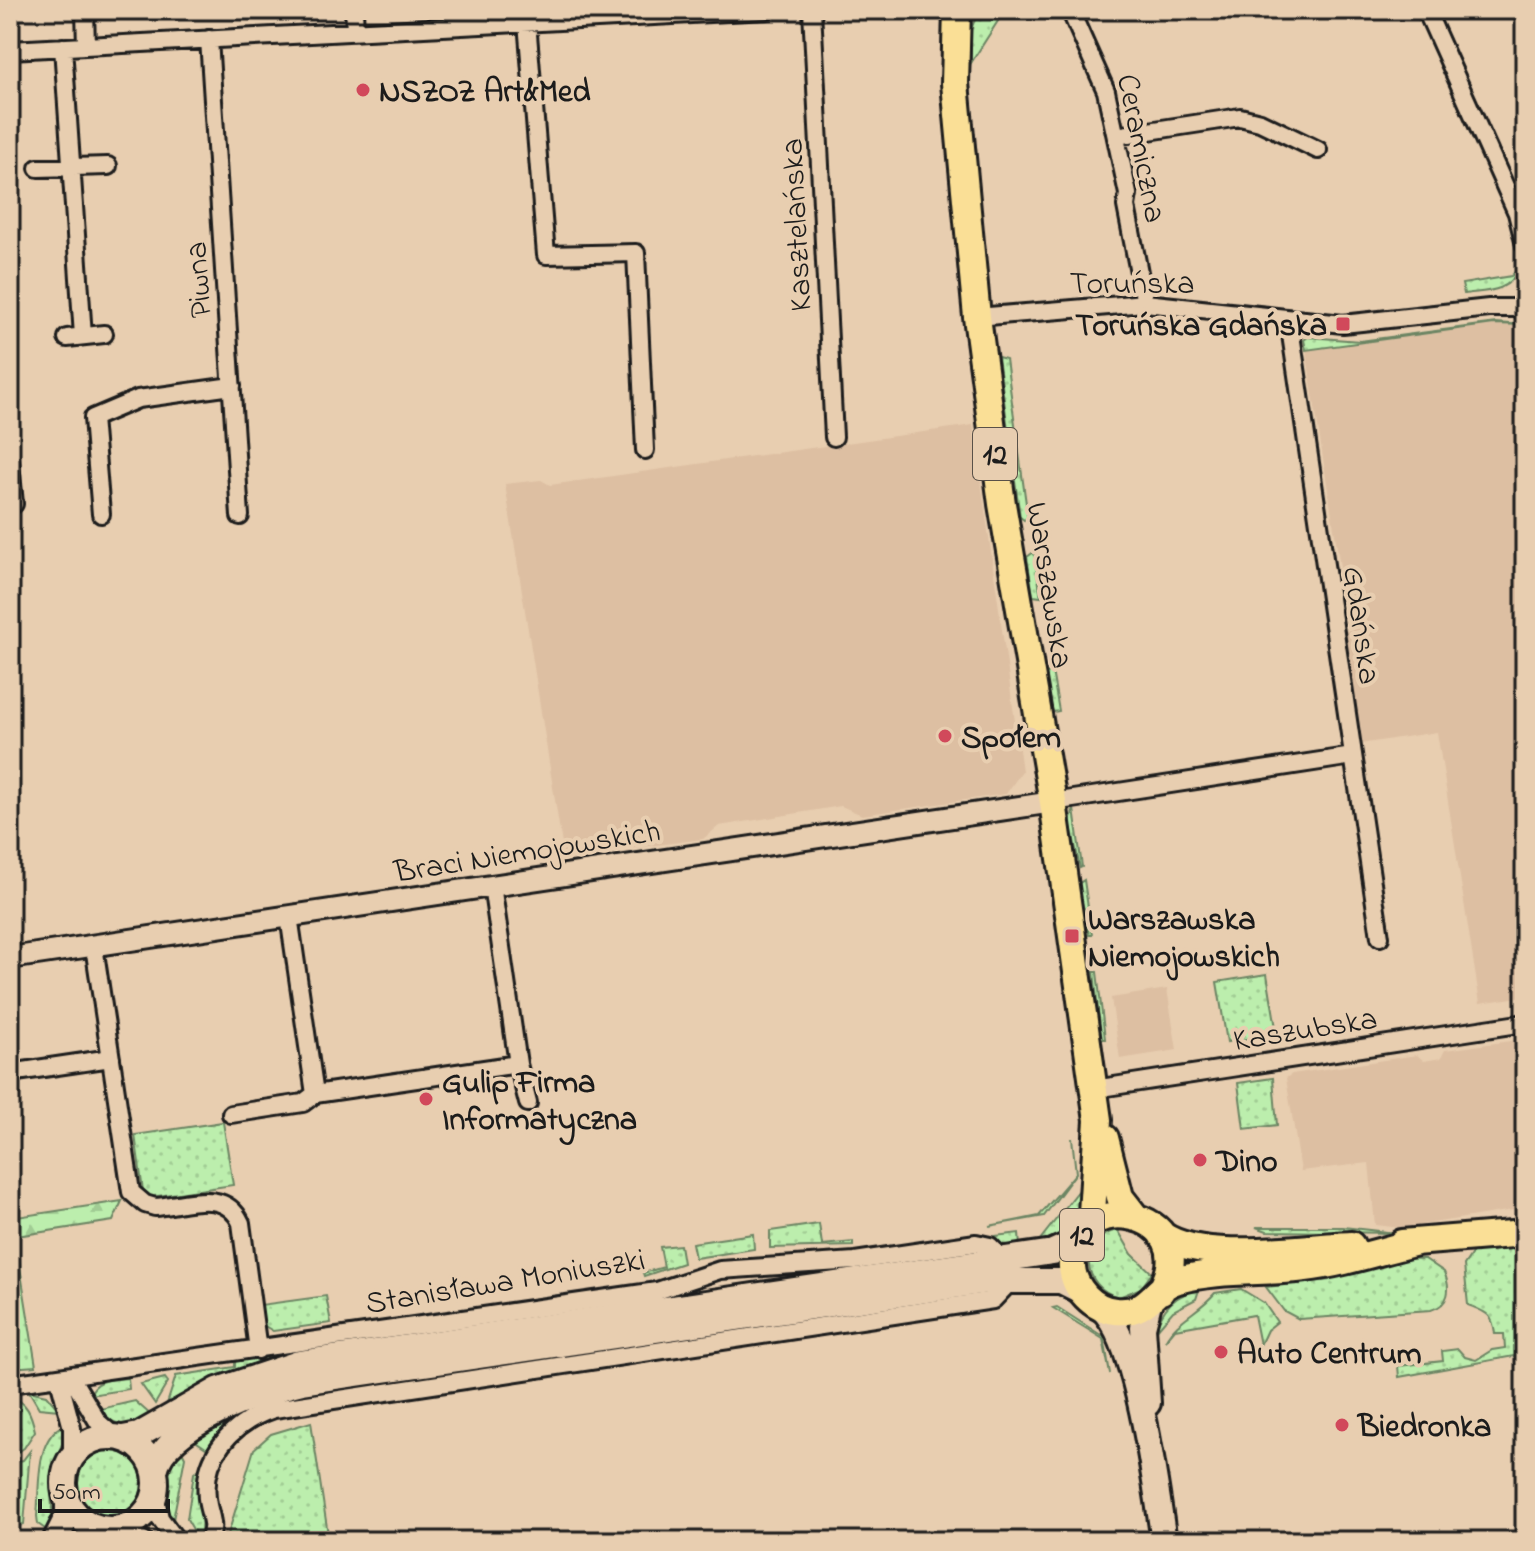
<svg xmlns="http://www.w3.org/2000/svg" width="1535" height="1551" viewBox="0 0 1535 1551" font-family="'Indie Flower',sans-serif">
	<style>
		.built { fill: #ddbfa2 }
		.green { fill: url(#green-dots); stroke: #6c8564; stroke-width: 2 }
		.forest { fill: url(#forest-firs); stroke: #6c8564; stroke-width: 2 }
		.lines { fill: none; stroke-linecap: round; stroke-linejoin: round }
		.minor-casing { stroke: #1c1c1c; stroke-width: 22 }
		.tertiary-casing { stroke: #1c1c1c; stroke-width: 26 }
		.secondary-casing { stroke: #1c1c1c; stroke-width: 30 }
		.primary-casing { stroke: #1c1c1c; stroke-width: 32 }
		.minor { stroke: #e8ceb0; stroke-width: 16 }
		.tertiary { stroke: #e8ceb0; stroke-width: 20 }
		.secondary { stroke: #e8ceb0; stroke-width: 24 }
		.primary { stroke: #fadf96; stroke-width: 26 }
		.poi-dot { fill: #d1495b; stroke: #e8ceb0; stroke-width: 3 }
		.labels { text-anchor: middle; stroke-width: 8; stroke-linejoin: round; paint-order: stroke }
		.shield { fill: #e8ceb0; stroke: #595148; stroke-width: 2 }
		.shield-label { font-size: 30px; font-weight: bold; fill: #1c1c1c }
		.poi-label { font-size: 32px; font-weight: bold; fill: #1c1c1c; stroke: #e8ceb0; text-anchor: start }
		.street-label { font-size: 32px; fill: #1c1c1c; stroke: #e8ceb0 }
	</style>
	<defs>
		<pattern id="green-dots" width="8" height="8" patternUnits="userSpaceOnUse" patternTransform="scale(2)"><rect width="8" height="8" fill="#bceead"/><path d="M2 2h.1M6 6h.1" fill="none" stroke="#a1cc94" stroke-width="1.8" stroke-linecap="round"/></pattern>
		<pattern id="forest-firs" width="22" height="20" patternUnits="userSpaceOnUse" patternTransform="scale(2)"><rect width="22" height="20" fill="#bceead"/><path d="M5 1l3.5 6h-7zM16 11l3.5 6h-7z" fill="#a1cc94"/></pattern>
	</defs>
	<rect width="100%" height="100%" fill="#e8ceb0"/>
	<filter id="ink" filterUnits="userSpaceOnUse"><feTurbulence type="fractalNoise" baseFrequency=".0125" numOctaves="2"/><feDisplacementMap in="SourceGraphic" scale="16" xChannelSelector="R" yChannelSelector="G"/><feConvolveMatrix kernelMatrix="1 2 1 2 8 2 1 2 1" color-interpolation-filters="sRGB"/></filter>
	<g filter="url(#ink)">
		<!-- built -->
		<path class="built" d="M1494,324l31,1v671l-45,7 -43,-271 -77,12 -18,-112 8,-2 -44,-280z
			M973,425l49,346 -16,23 -144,21 -21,-9 -122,20 -16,13 -139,18 -59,-373 36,-4 9,5z
			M1167,989l10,61 -57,9 -9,-61z
			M1525,1039v169l-123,20 -27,-3 -6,-62 -68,8 -15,-93 6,-4 125,-19 7,6 17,-3 4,-8z"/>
		<!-- green -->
		<path class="green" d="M979,10h26l-34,53v-34z
			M1518,269c-8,24 -33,22 -54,25l-2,-10 49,-8z
			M1496,323l29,2 -31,-1 -188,26 -2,-10 4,-3 52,4z
			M998,357l8,2 22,159 -4,2 -4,-3z
			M1034,552l7,45 -8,-1 -6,-39z
			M1052,671l7,40 -6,1 -11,-35z
			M1074,809l8,58 -2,1 -10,-46z
			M1084,880l8,55h-3l-11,-51z
			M1094,972h3l8,67h-4z
			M1267,974l10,60 -50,8 -10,-60z
			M1273,1078l4,47 -33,4 -6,-46z
			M223,1122l10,63 -89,13 -9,-63z
			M1072,1138l4,35 -32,43 -55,10 50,-10 37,-43z
			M1083,1185c-3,34 -14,51 -47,60z
			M819,1224l3,21 31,-3v4l-83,2v-17z
			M1256,1227h87l53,6 -129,-2z
			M1118,1230l14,24 20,19 -11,15 -22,9c-38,-9 -42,-59 -1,-67z
			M1019,1233l1,15 -17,-2 -8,-10z
			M753,1234l1,15 -59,9 -3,-15z
			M15,1236l21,130 -26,2v-131z
			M1525,1243v111l-126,23 -1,-11 45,-5 -1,-10 16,-2 7,8 11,3 16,-10 13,-2 -1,-14h-9c-2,-21 -10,-22 -27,-29l-4,-40 11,-16z
			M680,1245l3,18 -39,13 -1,-3 21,-6 -4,-20z
			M1392,1258l33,1 19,13c7,16 6,33 -13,38l-132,9 -15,-8 -18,-24 63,-7v-5z
			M693,1283l3,7 -15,6 -384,57 -78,25 -53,29 10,-31 59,-9v-6l32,-5 1,-4 18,1 370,-55z
			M1241,1289l23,14 13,19 -10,8 -7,15 -6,-30 -79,14 -10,12c12,-22 34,-29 50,-48z
			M1199,1290l-3,9 -23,12 -17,20c5,-22 20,-38 43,-41z
			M976,1293l-678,103c-35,8 -72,20 -89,54l-15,-10 45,-27 -11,9 22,-14 45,-14z
			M326,1296l5,27 -58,8 -10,-6 -3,-20z
			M1057,1307l47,30 6,37 -7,-35 -50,-31z
			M128,1378l1,11 -39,6c6,-17 22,-15 38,-17z
			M165,1378l3,4 -13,22 -14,-20z
			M29,1391l17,4 13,15 -20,-2z
			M10,1398c17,1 22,19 25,33l-11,17 -14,9z
			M135,1401l17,15c-23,13 -37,11 -56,-6z
			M311,1422l18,119h-103l28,-92 17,-15z
			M64,1425c3,19 -10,30 -13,49 -3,21 6,36 -3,57l-10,-7 -1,-8c3,-27 -3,-78 27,-91z
			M181,1449l4,8 -13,68c-11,-20 -6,-59 9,-76z
			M78 1483a32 32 0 1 1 64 0a32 32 0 1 1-64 0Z
			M30,1451l-6,73 -14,3v-64l13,-3z
			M203,1466c-8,24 4,59 -5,72l-11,-19 7,-46z"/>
		<!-- forest -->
		<path class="forest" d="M122,1201l-9,20 -103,16v-19z"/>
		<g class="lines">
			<defs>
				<path id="minor" d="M85,10l1,36
					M354,10l1,21
					M812,10l22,427
					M1070,10l36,81 22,103 -2,12 19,97
					M1426,10l91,203 8,32
					M527,22l19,233 90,-2 9,197
					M209,39l31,477
					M63,47l20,289
					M10,50l757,-40
					M1116,136l124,-19 20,5 58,28
					M38,168l70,-2
					M977,317l168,-14 198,21 146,-16h36
					M1289,321l91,616
					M67,338l37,-4
					M10,462l4,42 -4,1
					M101,514l-8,-96 45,-19 94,-13
					M1053,802l300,-46
					M289,916l26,178 203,-30 -26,-179
					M94,946l37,246 14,12 10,3c30,-2 70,-20 86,16l17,127
					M518,1064l10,39
					M10,1073l101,-15
					M1094,1089l431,-66
					M231,1114l72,-11 12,-9
					M71,1377l27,45 17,15
					M59,1379l13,49v28
					M10,1384l647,-93 63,-21 135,-9 121,-18 14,3 13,13
					M155,1495l5,23 17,23
					M122,1528l23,13
					M208,1541c8,-13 3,-22 0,-36 -9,-48 24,-82 66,-96l719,-109 19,-20"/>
				<path id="tertiary" d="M10,958l1043,-156"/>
				<path id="secondary" d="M1100,1307c38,31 56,183 64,234
					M1148,1403l-5,-76 6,-24
					M64 1483a46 46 0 1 1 92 0a46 46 0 1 1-92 0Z
					M123,1438l16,-3 79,-45 81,-27 754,-111 20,-9 9,-9
					M155,1471c7,-45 108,-80 147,-89l686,-101h73l20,10
					M55,1541l13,-26v-13"/>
				<path id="primary" d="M957,10l-2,73 22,234 25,187 51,298 45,318 -6,93 -5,15
					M1105,1138l15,59 14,18
					M1162,1235c39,28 141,12 189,10
					M1402,1243l123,-10
					M1161,1291c47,-83 -95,-107 -89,-24 2,22 21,42 43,44 35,4 38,-25 63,-31 40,-11 85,-7 127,-12 37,-4 75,-17 112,-26"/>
			</defs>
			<!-- minor casing -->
			<use href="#minor" class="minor-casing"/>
			<!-- tertiary casing -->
			<use href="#tertiary" class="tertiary-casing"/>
			<!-- secondary casing -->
			<use href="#secondary" class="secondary-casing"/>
			<!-- primary casing -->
			<use href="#primary" class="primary-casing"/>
			<!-- minor -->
			<use href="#minor" class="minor"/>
			<!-- tertiary -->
			<use href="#tertiary" class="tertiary"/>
			<!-- secondary -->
			<use href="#secondary" class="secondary"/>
			<!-- primary -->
			<use href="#primary" class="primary"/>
		</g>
	</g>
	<!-- markers -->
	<g class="poi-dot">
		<circle cx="363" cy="90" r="8"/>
		<rect x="1335" y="316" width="16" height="16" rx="4"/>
		<circle cx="945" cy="736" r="8"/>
		<rect x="1064" y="928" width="16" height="16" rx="4"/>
		<circle cx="426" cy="1099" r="8"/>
		<circle cx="1200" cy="1160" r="8"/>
		<circle cx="1221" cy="1352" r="8"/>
		<circle cx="1342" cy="1425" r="8"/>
	</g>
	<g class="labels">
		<!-- shield labels -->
		<g class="shield">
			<rect x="973" y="428" width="44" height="52" rx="6"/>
			<rect x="1060" y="1209" width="44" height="52" rx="6"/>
		</g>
		<g class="shield-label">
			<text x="995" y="464">12</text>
			<text x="1082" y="1245">12</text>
		</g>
		<!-- poi labels -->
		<g class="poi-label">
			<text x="379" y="101">NSZOZ Art&amp;Med</text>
			<text x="1327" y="335" text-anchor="end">Toruńska Gdańska</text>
			<text x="961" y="747">Społem</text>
			<text x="1088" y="929">Warszawska<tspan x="1088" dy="37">Niemojowskich</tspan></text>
			<text x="442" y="1092">Gulip Firma<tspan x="442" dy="37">Informatyczna</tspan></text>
			<text x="1216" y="1171">Dino</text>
			<text x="1237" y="1363">Auto Centrum</text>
			<text x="1358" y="1436">Biedronka</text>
		</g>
		<!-- street labels -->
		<g class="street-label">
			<text transform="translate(1143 148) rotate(79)" y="11">Ceramiczna</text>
			<text transform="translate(795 225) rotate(-93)" y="11">Kasztelańska</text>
			<text transform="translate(197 280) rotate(-94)" y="11">Piwna</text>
			<text x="1132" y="293">Toruńska</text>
			<text transform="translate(1051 585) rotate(81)" y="11">Warszawska</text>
			<text transform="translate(1363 625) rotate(82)" y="11">Gdańska</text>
			<text transform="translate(527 850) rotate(-9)" y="11">Braci Niemojowskich</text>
			<text transform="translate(1305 1028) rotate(-9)" y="11">Kaszubska</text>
			<text transform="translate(505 1280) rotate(-9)" y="11">Stanisława Moniuszki</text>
		</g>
	</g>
	<!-- margin -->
	<rect width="1535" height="1551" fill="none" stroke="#e8ceb0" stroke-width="40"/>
	<rect x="20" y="20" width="1495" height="1511" fill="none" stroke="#1c1c1c" stroke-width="3" filter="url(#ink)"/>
	<!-- scale -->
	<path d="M40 1499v12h128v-12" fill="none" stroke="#1c1c1c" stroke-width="4"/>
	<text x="52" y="1499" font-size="24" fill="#1c1c1c" stroke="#e8ceb0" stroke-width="6" paint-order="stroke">50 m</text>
</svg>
